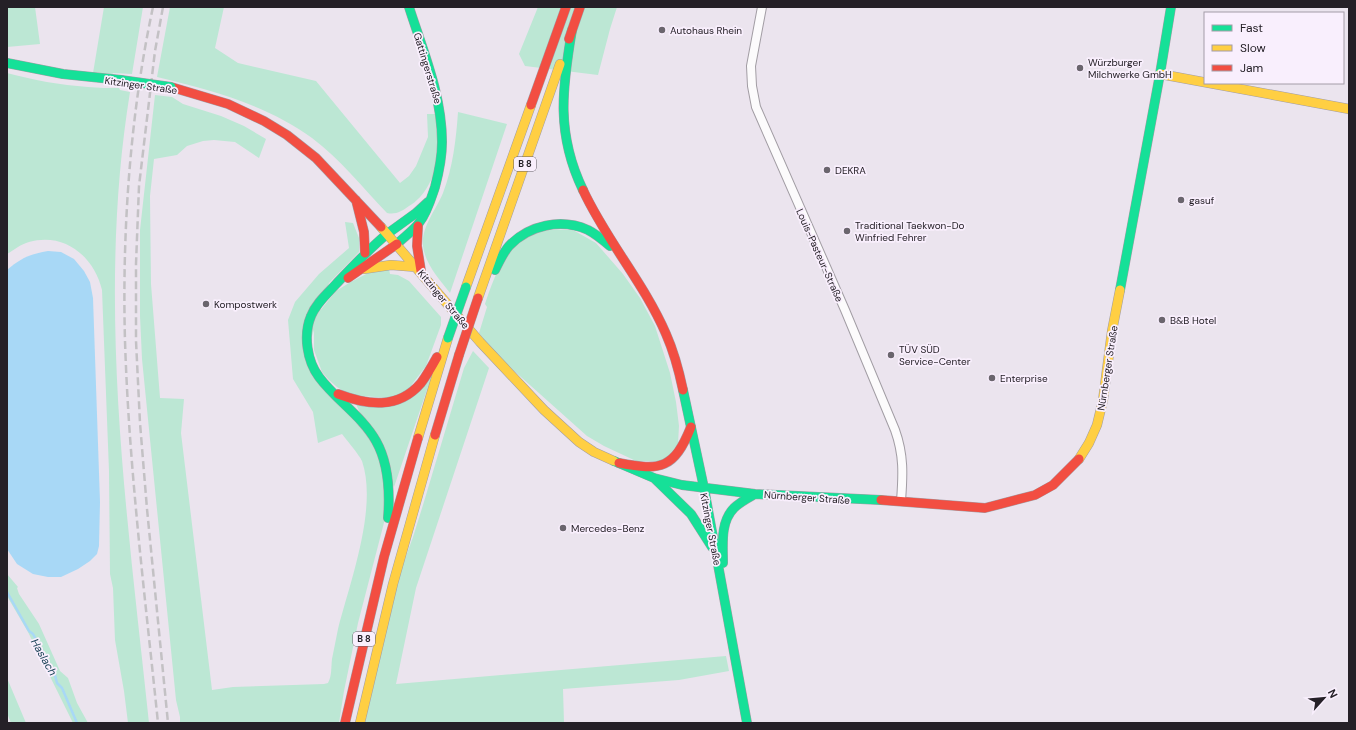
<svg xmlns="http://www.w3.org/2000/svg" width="1356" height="730" viewBox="0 0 1356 730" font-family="'DM Sans',sans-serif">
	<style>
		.green { fill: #bce7d4 }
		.water { fill: #a8d8f6 }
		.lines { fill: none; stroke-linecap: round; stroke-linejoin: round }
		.stream { stroke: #a8d8f6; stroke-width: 2.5 }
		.street-casing { stroke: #a29da4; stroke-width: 10 }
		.fast-casing { stroke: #a29da4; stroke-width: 10 }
		.slow-casing { stroke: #a29da4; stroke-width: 10 }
		.jam-casing { stroke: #a29da4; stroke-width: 10 }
		.street { stroke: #fcfbfc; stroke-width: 8 }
		.fast { stroke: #16e098; stroke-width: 9 }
		.slow { stroke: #ffcf43; stroke-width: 9 }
		.jam { stroke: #f24e42; stroke-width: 9 }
		.rail { stroke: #c3c1c4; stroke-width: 2.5; stroke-dasharray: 8 4; stroke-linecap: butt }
		.fast-bridge-casing { stroke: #a29da4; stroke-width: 10; stroke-linecap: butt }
		.jam-bridge-casing { stroke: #a29da4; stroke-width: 10; stroke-linecap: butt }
		.fast-bridge { stroke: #16e098; stroke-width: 9 }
		.jam-bridge { stroke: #f24e42; stroke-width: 9 }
		.poi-dot { fill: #6a656d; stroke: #f9effd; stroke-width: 1.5 }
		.labels { text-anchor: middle; stroke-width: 3.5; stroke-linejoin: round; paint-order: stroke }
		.shield { fill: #f9effd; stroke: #655e67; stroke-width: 1 }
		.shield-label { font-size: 9px; font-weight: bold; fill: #252027 }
		.poi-label { font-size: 10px; fill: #252027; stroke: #f9effd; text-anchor: start }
		.street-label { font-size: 10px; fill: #252027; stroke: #f9effd }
		.water-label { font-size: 11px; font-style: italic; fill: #194155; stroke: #f9effd }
	</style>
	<rect width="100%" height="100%" fill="#ebe4ee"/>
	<!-- green -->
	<path class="green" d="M7,7h28l5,37 -33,3z
		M104,7h39l-11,67 -19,-1 -1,2 -19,-2z
		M170,7h54l-9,41 23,15 78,18 84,102 9,-7 7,-10 12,-29 -1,-23h12c0,12 2,35 -1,46 -4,17 -13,37 -29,46 -7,5 -13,9 -22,7 -24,-25 -47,-54 -75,-75 -45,-33 -101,-48 -155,-61z
		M538,7h79l-7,22 -12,46 -73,-9 -6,-12z
		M7,73c26,7 53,12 81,14 10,1 21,1 31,1l1,2 10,2c-34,209 -3,422 19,631h-21l-4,-32 -9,-51 -2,-52 -3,-14 -1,-103 -7,-181c-8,-34 -38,-58 -73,-48 -8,2 -15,8 -22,12z
		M155,95l17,2 11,7 38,12 23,10 22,13 -7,19 -24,-16 -21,-2 -11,1 -16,5 -10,9 -23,4 -4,37 1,88 9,114 24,1 -3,34 31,257 21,-3 91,-3 4,-1c4,-7 3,-16 4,-24 2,-10 4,-20 6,-30 12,-47 40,-121 24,-168 -2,-5 -16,-22 -20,-27l-24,9 -5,-31 -20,-33 -5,-59 7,-18 24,-28 30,-26 -4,-26 8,1 6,15v14l-30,31 -24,75 56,68 21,33 4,56 -28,108 -14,68 -5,32h-159v-6l-4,-17 -34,-341 -2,-43v-86z
		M458,112l49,12 -57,169c-10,-13 -25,-29 -27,-47 -2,-19 13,-36 20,-53 10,-26 13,-53 15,-81z
		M539,229l34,1 23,13 27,31 17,24 15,28 15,47 6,29 3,24 -1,18 -14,17h-28l-32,-15 -17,-10 -75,-67 -25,-25 -8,-11 8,-26 -2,-3c5,-15 16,-47 28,-57 7,-7 18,-12 26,-18z
		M389,269l1,5 8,1 11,6 32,36v8l-15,41 -16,21 -22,11 -38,-3 -13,-8 -8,-7 -7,-8 -8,-22v-25l5,-13 17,-21 13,-8 21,-11z
		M473,351l16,17 -73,220 -20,96 330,-28 3,15 -50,9 -116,9 1,34h-199l33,-145 15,-41 10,-32 41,-137z
		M432,375l-38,112 -39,-85 19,3z
		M7,574l11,13 -1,1 2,6 20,30 21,47 8,7 9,25 11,20h-15l-45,-91 -21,-36z
		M7,678l19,45h-15l-4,-10z"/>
	<!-- water -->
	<path class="water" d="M48,251l13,1 13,7 10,12 6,11 3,16 7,204 -1,44 -2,8 -7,7 -12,8 -17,8h-13l-15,-3 -16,-10 -10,-15v-279c14,-12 23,-16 41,-19z"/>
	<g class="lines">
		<!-- stream -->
		<path class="stream" d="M7,592l22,39 4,3 22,41 2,8 5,5 15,35"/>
		<defs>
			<path id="street" d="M762,7l-11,59 1,20 4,21 89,203 50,120c9,25 8,45 6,71"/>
			<path id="fast" d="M572,30c-10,59 -16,104 11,160
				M7,63l56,11 58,6
				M387,234l29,-21 12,-11
				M387,234c-18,15 -34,32 -50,49 -9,10 -21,20 -26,33 -8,19 -4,45 8,61 17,23 43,39 57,64 13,23 14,51 12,77
				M397,244c7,-7 16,-13 22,-21 8,-10 12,-24 16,-36 4,-15 7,-29 7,-45 0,-47 -19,-91 -33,-135
				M495,270c4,-8 8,-17 14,-24 20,-21 52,-28 79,-16 8,4 15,10 22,16
				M1120,290l40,-216 11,-67
				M683,390l21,98
				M614,461l40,17 28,7 73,9 126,6
				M654,478l37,36 21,33
				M704,488l43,235
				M723,563c0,-18 -3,-41 11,-55 6,-6 14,-10 21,-14"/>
			<path id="slow" d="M1160,74l189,35
				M381,227l99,115 64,68 35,32 15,10 20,9
				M364,269l27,-4 25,2
				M466,287l65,-182
				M478,298l82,-234
				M418,438l30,-100
				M1079,459l10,-16 8,-18 6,-25 9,-69 8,-41
				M360,723l33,-139 42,-149"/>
			<path id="jam" d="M569,39l11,-32
				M171,87l57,17 36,17 23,14 29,23 65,69
				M531,105l35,-98
				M583,190c23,50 61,93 83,144 8,18 13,37 17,56
				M356,200l8,32 1,21
				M418,226l-1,20 4,25
				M348,278l49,-34
				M338,394c29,11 60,16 83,-11 6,-8 11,-17 16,-26
				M435,435l24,-80
				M619,463c42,8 55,6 72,-36
				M881,500l104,8 50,-13 18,-10 26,-26
				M345,723l39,-166 34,-119"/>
		</defs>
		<!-- street casing -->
		<use href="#street" class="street-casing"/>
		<!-- fast casing -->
		<use href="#fast" class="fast-casing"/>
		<!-- slow casing -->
		<use href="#slow" class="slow-casing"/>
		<!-- jam casing -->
		<use href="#jam" class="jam-casing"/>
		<!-- street -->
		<use href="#street" class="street"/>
		<!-- fast -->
		<use href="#fast" class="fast"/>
		<!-- slow -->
		<use href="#slow" class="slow"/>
		<!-- jam -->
		<use href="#jam" class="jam"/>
		<!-- rail -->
		<path class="rail" d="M153,7c-23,107 -31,225 -28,334 4,128 20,255 33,382
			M163,7l-8,44 -16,135 -3,78v77l4,82 7,86 21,214"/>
		<defs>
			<path id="fast-bridge" d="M121,80l50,7
				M448,338l18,-51"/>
			<path id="jam-bridge" d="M459,355l19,-57"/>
		</defs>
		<!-- fast-bridge casing -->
		<use href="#fast-bridge" class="fast-bridge-casing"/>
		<!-- jam-bridge casing -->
		<use href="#jam-bridge" class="jam-bridge-casing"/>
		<!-- fast-bridge -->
		<use href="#fast-bridge" class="fast-bridge"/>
		<!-- jam-bridge -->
		<use href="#jam-bridge" class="jam-bridge"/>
	</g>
	<!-- markers -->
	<g class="poi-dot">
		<circle cx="662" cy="30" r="4"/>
		<circle cx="1080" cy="68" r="4"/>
		<circle cx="827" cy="170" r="4"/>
		<circle cx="1181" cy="200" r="4"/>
		<circle cx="847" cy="231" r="4"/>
		<circle cx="206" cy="304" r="4"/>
		<circle cx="1162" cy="320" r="4"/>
		<circle cx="891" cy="355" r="4"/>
		<circle cx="992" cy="378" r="4"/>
		<circle cx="563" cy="528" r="4"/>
	</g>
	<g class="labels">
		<!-- shield labels -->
		<g class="shield">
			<rect x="514" y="157" width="22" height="14" rx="3"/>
			<rect x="353" y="632" width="22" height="14" rx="3"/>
		</g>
		<g class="shield-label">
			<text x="525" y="167">B 8</text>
			<text x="364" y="642">B 8</text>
		</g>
		<!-- poi labels -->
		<g class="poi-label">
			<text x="670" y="34">Autohaus Rhein</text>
			<text x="1088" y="66">Würzburger<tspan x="1088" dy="12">Milchwerke GmbH</tspan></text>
			<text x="835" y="174">DEKRA</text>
			<text x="1189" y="204">gasuf</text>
			<text x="855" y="229">Traditional Taekwon-Do<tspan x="855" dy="12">Winfried Fehrer</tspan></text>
			<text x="214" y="308">Kompostwerk</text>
			<text x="1170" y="324">B&amp;B Hotel</text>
			<text x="899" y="353">TÜV SÜD<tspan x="899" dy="12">Service-Center</tspan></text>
			<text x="1000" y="382">Enterprise</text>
			<text x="571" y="532">Mercedes-Benz</text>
		</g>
		<!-- street labels -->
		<g class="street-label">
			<text transform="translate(428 68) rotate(73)" y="4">Gattingerstraße</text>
			<text transform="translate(141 85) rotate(8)" y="4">Kitzinger Straße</text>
			<text transform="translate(820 255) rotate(66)" y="4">Louis-Pasteur-Straße</text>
			<text transform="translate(444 299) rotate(50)" y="4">Kitzinger Straße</text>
			<text transform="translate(1107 368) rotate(-81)" y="4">Nürnberger Straße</text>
			<text transform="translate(807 497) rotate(4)" y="4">Nürnberger Straße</text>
			<text transform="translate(711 529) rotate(79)" y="4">Kitzinger Straße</text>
		</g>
		<!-- water labels -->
		<g class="water-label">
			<text transform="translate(44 657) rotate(60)" y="4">Haslach</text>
		</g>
	</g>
	<!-- border -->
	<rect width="1356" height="730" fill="none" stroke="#252027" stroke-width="16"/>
	<!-- legend -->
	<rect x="1204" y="12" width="140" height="72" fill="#f9effd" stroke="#a49ca7"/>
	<rect x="1212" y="25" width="20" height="6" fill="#16e098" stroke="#a49ca7"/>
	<text x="1240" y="32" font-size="12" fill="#252027">Fast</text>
	<rect x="1212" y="45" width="20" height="6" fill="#ffcf43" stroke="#a49ca7"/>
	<text x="1240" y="52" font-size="12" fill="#252027">Slow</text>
	<rect x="1212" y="65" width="20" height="6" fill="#f24e42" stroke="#a49ca7"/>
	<text x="1240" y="72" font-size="12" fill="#252027">Jam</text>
	<!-- north arrow -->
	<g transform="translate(1324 698) rotate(63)" stroke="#f9effd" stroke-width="3" paint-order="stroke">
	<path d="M0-3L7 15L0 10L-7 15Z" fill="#252027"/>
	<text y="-6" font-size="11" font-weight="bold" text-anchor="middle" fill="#252027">N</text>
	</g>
</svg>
